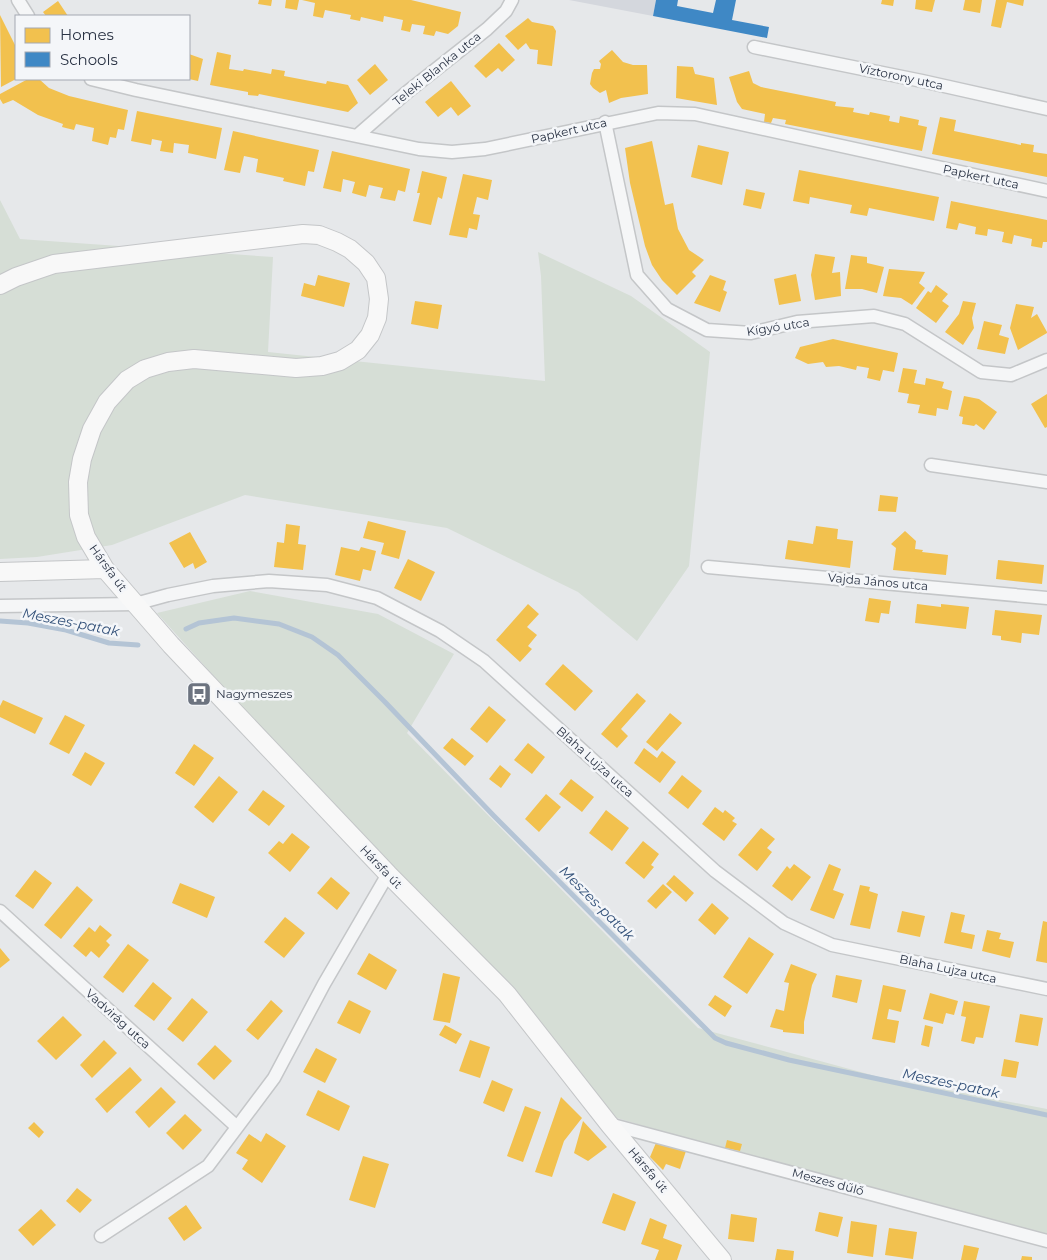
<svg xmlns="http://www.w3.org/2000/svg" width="1047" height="1260" viewBox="0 0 1047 1260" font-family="Montserrat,sans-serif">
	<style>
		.built { fill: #d4d7dd }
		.green { fill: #d6ded6 }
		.homes { fill: #f2c14e }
		.schools { fill: #3f88c5 }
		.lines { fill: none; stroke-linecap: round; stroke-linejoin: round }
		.stream { stroke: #b4c4d5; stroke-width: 5 }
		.street-casing { stroke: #c4c6c8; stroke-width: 15 }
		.secondary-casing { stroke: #c4c6c8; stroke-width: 20 }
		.street { stroke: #f5f6f7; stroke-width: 12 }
		.secondary { stroke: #f8f8f8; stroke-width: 18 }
		.labels { text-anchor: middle; stroke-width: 5; stroke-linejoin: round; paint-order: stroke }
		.street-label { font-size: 12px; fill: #2b3445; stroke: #f4f6f9 }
		.poi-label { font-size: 12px; fill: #2b3445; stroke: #f4f6f9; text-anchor: start }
		.water-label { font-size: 14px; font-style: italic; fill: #34527a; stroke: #f4f6f9 }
	</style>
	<rect width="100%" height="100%" fill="#e6e8ea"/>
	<!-- built -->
	<path class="built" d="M569,0h87l-3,16z"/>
	<!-- green -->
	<path class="green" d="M0,200l20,39 253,18 -5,95 277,29 -4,-105 -3,-24 93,44 79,56 -21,214 -52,75 -59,-49 -131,-64 -202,-33 -133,50 -75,12 -37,2z
		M250,591l128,23 76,40 -47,79 291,295 181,49 168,32v135l-437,-128 -453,-503z"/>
	<!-- homes -->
	<path class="homes" d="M259,0h13l-1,6 -13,-2z
		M286,0h13l-2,10 -12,-2z
		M302,0h109l50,12 -3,14 -10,8 -12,-3 -2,5 -11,-2 2,-8 -13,-2 -2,8 -9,-2 2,-10 -19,-4 -1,6 -22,-5 -1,4 -10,-2 1,-4 -26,-5 -2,8 -10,-2 2,-13z
		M882,0h12l-1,6 -12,-2z
		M916,0h19l-3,12 -17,-3z
		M965,0h17l-2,13 -17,-3z
		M996,0h28l-1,6 -16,-4 -6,26 -10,-2z
		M58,1l10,15h-22l-3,-4z
		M0,15l16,32v32l-15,8z
		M528,18l4,4 21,4 3,5 -4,35 -15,-2 1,-14 -8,-1 -4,-6 -8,7 -13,-14z
		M499,43l16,17 -13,12 -4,-4 -12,10 -12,-12z
		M612,50l11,12 10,3h14l1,29 -27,4 -12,5 -3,-13 -6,3 -7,-5 -3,-4 2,-11 2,-4h6l1,-5 -2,-3z
		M217,52l14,3 -2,14 14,2 1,-2 27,5 1,-5 13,2 -1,5 42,8 1,-3 21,4 10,18 -10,9 -89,-18 -1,2 -10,-1v-3l-38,-7z
		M189,54l14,5 -5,22 -9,-2z
		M375,64l13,16 -18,15 -13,-15z
		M677,66l16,1 2,7 19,4 3,27 -41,-7z
		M749,71l4,12 8,4 75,15 -1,4 19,2 -1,4 16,3 1,-3 20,4 -1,5 10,2 1,-7 19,4 -1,5 9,2 -5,24 -137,-27 1,-4 -13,-2 -2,5 -7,-1 1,-8 -23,-5 -5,-7 -8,-25z
		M28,79h11l10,9 20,8 59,14 -4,20 -6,-1 -2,9 -6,-1 -2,8 -16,-4 2,-13 -18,-4 -2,6 -12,-3 1,-3 -25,-9 -25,-15 -10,4 -3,-5v-5z
		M451,81l20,25 -13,10 -7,-9 -13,10 -13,-15z
		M137,111l85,17 -6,31 -28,-6 1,-8 -15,-2 -1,10 -13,-2 2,-10 -10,-2 -1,6 -20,-4z
		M940,117l16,3 -2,11 67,14v-2l13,2 -1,7 14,2v23l-115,-23z
		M233,131l86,19 -5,22 -6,-1 -3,15 -22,-5 1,-3 -28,-6 2,-13 -14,-3 -4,17 -16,-3z
		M652,141l13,64 8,-2 5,26 11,21 15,10 -12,12 4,4 -19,19 -15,-15 -10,-15 -7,-19 -15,-63 -5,-35z
		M698,145l31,7 -7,33 -31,-8z
		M332,151l78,18 -5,23 -7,-2 -3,11 -15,-3 3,-10 -14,-3 -3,12 -14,-4 3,-11 -12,-3 -2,13 -18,-4z
		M799,170l140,27 -5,24 -65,-13 -2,8 -17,-3 2,-8 -42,-8 -1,7 -16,-3z
		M422,171l25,6 -5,22 -4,-2 -7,28 -18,-4 7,-28h-3z
		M463,174l29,6 -4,20 -11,-3 -4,17 7,1 -3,15 -8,-2 -2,10 -18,-3z
		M746,189l19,4 -4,16 -18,-4z
		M951,201l96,19v22h-4l-1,6 -11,-2 1,-7 -18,-4 -2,9 -10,-2 2,-10 -16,-3 -1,7 -12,-2 1,-7 -17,-4 -2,7 -11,-2z
		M815,254l20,3 -3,16 8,-1 1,24 -26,4 -4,-25z
		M851,255l16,2v6l17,4 -7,26 -15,-4h-17z
		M889,269l36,3 -6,11 6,5 -13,17 -11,-7 -18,-2z
		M796,274l5,27 -22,4 -5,-26z
		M318,275l32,8 -6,24 -43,-11 3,-13 11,3z
		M710,275l16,6 -3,9 4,2 -7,20 -26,-9z
		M936,285l12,9 -6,7 7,5 -13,17 -20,-15 12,-17 3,2z
		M415,301l27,4 -4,24 -27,-5z
		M963,301l13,2 -4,15 2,10 -11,17 -18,-13 14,-18z
		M1016,304l18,3 -3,11 6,-4 10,18v1l-29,17 -8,-22z
		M984,321l18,4 -3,10 10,3 -4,16 -28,-5z
		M833,339l65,14 -4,19 -11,-2 -3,11 -13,-3 2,-10 -12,-2 -1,4 -17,-4 -13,1 -3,-5 -15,2 -13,-6 5,-11z
		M903,368l14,2 -3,13 11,2 1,-7 18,4 -2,6 10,3 -4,19 -11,-2 -1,8 -18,-3 2,-8 -13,-2 2,-9 -11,-2z
		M1047,394v33l-2,1 -14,-24z
		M964,396l15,3 18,13 -13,18 -8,-6 -2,2 -12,-2 1,-7 -4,-1z
		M880,495l18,2 -2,15 -18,-1z
		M368,521l38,10 -7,28 -18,-5 3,-11 -21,-5z
		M286,524l14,2 -2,18 8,1 -3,25 -29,-3 3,-25 7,1z
		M816,526l22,3 -1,10 16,2 -3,27 -65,-9 3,-19 25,4z
		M905,531l11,10 -1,8 8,1 -1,2 26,3 -2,20 -53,-5 3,-22 -5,-4z
		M190,532l17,30 -12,7 -2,-6 -9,5 -15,-25z
		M341,547l18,4 2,-4 15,4 -5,20 -8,-2 -3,12 -25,-6z
		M408,559l27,13 -14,29 -27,-13z
		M998,560l46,5 -2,19 -46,-5z
		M869,598l22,3 -2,13 -8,-1 -2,10 -14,-2z
		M528,604l11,10 -12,13 10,8 -9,11 4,3 -12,13 -24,-22z
		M917,604l24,3v-3l28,3 -3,22 -51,-6z
		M995,610l47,5 -3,20 -17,-2 -1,10 -20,-3v-4l-9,-1z
		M563,664l30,27 -18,20 -30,-27z
		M637,693l9,8 -25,28 7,7 -11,12 -16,-14z
		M3,700l40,18 -8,16 -35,-17v-11z
		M489,706l17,14 -19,23 -17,-14z
		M670,713l12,10 -25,28 -11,-9z
		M65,715l20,10 -16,29 -20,-10z
		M452,738l22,18 -9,10 -22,-18z
		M528,743l17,14 -13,17 -18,-14z
		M194,744l20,14 -20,28 -19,-13z
		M644,748l13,10 5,-7 14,11 -16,21 -26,-20z
		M85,752l20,11 -14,23 -19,-11z
		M500,765l11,9 -10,14 -12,-9z
		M682,775l20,16 -14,18 -20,-16z
		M219,776l19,16 -25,31 -19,-16z
		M571,779l23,18 -12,15 -23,-18z
		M263,790l22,16 -16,20 -21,-16z
		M546,794l15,13 -22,25 -14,-13z
		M715,807l8,6 2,-3 10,8 -3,3 5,3 -13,17 -22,-17z
		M606,810l23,18 -17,23 -23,-18z
		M761,828l14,11 -8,9 5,4 -15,19 -19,-16z
		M292,833l18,14 -20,25 -22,-19 11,-12 4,3z
		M643,841l16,13 -8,11 3,2 -10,12 -19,-16z
		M794,864l17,13 -19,24 -20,-15 15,-20 3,3z
		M829,864l12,5 -8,21 11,4 -10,25 -24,-9z
		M35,870l17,13 -19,26 -18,-13z
		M674,875l20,18 -8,9 -20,-18z
		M331,877l19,16 -13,17 -20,-17z
		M180,883l35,14 -8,21 -35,-15z
		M663,884l9,8 -16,17 -9,-8z
		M860,885l10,2 -1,4 9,3 -8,35 -20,-4z
		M77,886l16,14 -32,39 -17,-14z
		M712,903l17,15 -14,17 -17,-15z
		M902,911l23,5 -5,21 -23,-5z
		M951,912l14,3 -4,17 14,3 -3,14 -28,-6z
		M285,917l20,16 -21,25 -20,-16z
		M1043,921l4,1v41l-11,-2z
		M100,925l12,10 -6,6 4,4 -11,13 -8,-7 -5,6 -13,-11 16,-19 6,5z
		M987,930l14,3 -2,6 15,3 -4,16 -28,-7z
		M749,937l25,17 -27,40 -24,-17z
		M128,944l21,16 -26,33 -20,-16z
		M0,948l10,12 -10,8z
		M369,953l28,17 -11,20 -29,-16z
		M791,964l26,10 -5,11 -8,37v12l-21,-2v-2l-13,-3 6,-18 8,2 5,-28 -5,-1z
		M443,973l17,4 -10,46 -17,-3z
		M836,975l26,5 -5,23 -25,-6z
		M153,982l19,16 -18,23 -20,-15z
		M883,985l23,5 -5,22 -12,-3 -2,10 12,2 -4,22 -23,-4z
		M930,993l28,8 -4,14 -8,-2 -3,11 -20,-5z
		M715,995l17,11 -7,11 -17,-12z
		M192,998l16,14 -25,30 -16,-13z
		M271,1000l12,11 -25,29 -12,-10z
		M349,1000l22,11 -11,23 -23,-11z
		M964,1001l26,5 -7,32 -7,-1 -2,7 -13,-3 5,-24 -5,-1z
		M1020,1014l23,4 -5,28 -23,-4z
		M63,1016l19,19 -26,25 -19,-19z
		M445,1025l17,9 -6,10 -17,-9z
		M925,1025l8,2 -4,20 -8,-2z
		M104,1040l13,13 -25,25 -12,-13z
		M470,1040l20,7 -10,31 -21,-7z
		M215,1045l17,16 -18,19 -17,-16z
		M316,1048l21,11 -12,24 -22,-11z
		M1004,1059l15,3 -3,16 -15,-2z
		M130,1067l12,13 -35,33 -12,-14z
		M492,1080l21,9 -9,23 -21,-9z
		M161,1087l15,15 -27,26 -14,-16z
		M318,1090l32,16 -11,25 -33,-16z
		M561,1097l21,21 -18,23 -12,36 -17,-5z
		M525,1106l16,6 -18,50 -16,-6z
		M185,1114l17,16 -19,20 -17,-17z
		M583,1121l24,26 -19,14 -14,-8z
		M34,1122l10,10 -5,6 -11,-10z
		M266,1133l20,13 -24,37 -20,-14 6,-9 -12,-7 13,-19 12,8z
		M658,1138l29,10 -7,21 -14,-5 -3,6 -13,-13z
		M727,1140l15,4 -2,7 -15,-3z
		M363,1156l26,8 -14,44 -26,-8z
		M77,1188l15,12 -12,13 -14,-12z
		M613,1193l23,9 -11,29 -23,-8z
		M186,1205l16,23 -18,13 -16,-23z
		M41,1209l15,16 -23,21 -15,-16z
		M819,1212l24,5 -5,20 -23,-6z
		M731,1214l26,4 -3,24 -26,-3z
		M650,1218l17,7 -4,13 19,7 -5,15h-22l4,-10 -18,-6z
		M851,1221l26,4 -4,32 -26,-4z
		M889,1228l28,4 -4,27 -28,-4z
		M964,1245l15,3 -3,12h-15z
		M777,1249l17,2 -1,9h-18z
		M1022,1256l10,1v3h-11z"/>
	<!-- schools -->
	<path class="schools" d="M656,0h22l-1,6 36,7 3,-13h20l-4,20 37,7 -2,11 -114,-22z"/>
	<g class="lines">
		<!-- stream -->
		<path class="stream" d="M0,621l28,2 38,7 43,13 29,2
			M186,629l13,-6 35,-5 45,6 33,13 26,18 47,47 109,114 221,222 11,5 63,17 258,55"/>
		<defs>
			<path id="street" d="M18,0l10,16
				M754,47l168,34 125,28
				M91,79l45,11 283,59 33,3 33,-3 173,-36 37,1 352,77
				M605,122l32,153 30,34 40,21 44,3 46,-11 77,-6 31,8 76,48 30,3 36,-15
				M358,135l48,-42 81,-64 19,-18 6,-11
				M931,465l116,17
				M708,567l339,31
				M0,606l135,-2 33,-9 45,-9 56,-5 58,4 50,13 63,33 44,30 231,210 69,52 48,22 215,44
				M0,911l237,216
				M609,1124l438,117
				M101,1236l107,-70 66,-88 50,-94 64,-110"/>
			<path id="secondary" d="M0,285l16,-8 38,-13 249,-30 16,1 18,7 13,7 16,14 10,15 3,21 -2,19 -7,17 -12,15 -18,11 -18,5 -26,2 -102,-9 -26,3 -23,7 -18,11 -20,22 -15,27 -10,30 -4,23 1,33 7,22 19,32 66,76 217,229 119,120 102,130 113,136
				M0,572l105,-3"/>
		</defs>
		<!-- street casing -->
		<use href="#street" class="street-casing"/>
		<!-- secondary casing -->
		<use href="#secondary" class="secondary-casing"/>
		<!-- street -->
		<use href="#street" class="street"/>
		<!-- secondary -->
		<use href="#secondary" class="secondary"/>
	</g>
	<!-- icons -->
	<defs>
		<symbol id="bus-square" viewBox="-11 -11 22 22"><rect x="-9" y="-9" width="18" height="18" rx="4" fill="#6c737f" stroke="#f4f6f9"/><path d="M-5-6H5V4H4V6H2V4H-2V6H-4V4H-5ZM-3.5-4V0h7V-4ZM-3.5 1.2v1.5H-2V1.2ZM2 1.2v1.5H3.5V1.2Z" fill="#fff"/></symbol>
	</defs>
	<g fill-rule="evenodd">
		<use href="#bus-square" x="185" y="680" width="28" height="28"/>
	</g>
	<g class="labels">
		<!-- street labels -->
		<g class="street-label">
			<text transform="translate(437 69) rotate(-39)" y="4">Teleki Blanka utca</text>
			<text transform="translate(901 77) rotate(12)" y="4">Víztorony utca</text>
			<text transform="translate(569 131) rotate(-13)" y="4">Papkert utca</text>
			<text transform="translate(981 177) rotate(12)" y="4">Papkert utca</text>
			<text transform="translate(778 327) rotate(-9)" y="4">Kígyó utca</text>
			<text transform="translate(108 568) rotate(54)" y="4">Hársfa út</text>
			<text transform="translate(878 582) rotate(5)" y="4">Vajda János utca</text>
			<text transform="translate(595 762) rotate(42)" y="4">Blaha Lujza utca</text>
			<text transform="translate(381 867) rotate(46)" y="4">Hársfa út</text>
			<text transform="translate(948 969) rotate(12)" y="4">Blaha Lujza utca</text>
			<text transform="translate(118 1019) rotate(42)" y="4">Vadvirág utca</text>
			<text transform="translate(648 1170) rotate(50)" y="4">Hársfa út</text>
			<text transform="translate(828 1182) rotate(15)" y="4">Meszes dűlő</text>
		</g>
		<!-- poi labels -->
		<g class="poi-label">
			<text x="216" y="698">Nagymeszes</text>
		</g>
		<!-- water labels -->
		<g class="water-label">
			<text transform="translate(71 622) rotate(11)" y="5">Meszes-patak</text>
			<text transform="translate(597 903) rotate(45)" y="5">Meszes-patak</text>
			<text transform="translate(951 1083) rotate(12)" y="5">Meszes-patak</text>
		</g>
	</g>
	<!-- legend -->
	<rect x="15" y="15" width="175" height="65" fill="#f4f6f9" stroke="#a4a8b1"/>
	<rect x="25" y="28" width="25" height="15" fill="#f2c14e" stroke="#a4a8b1"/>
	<text x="60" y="40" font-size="15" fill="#2b3445">Homes</text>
	<rect x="25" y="52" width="25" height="15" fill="#3f88c5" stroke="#a4a8b1"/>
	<text x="60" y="65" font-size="15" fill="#2b3445">Schools</text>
</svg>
